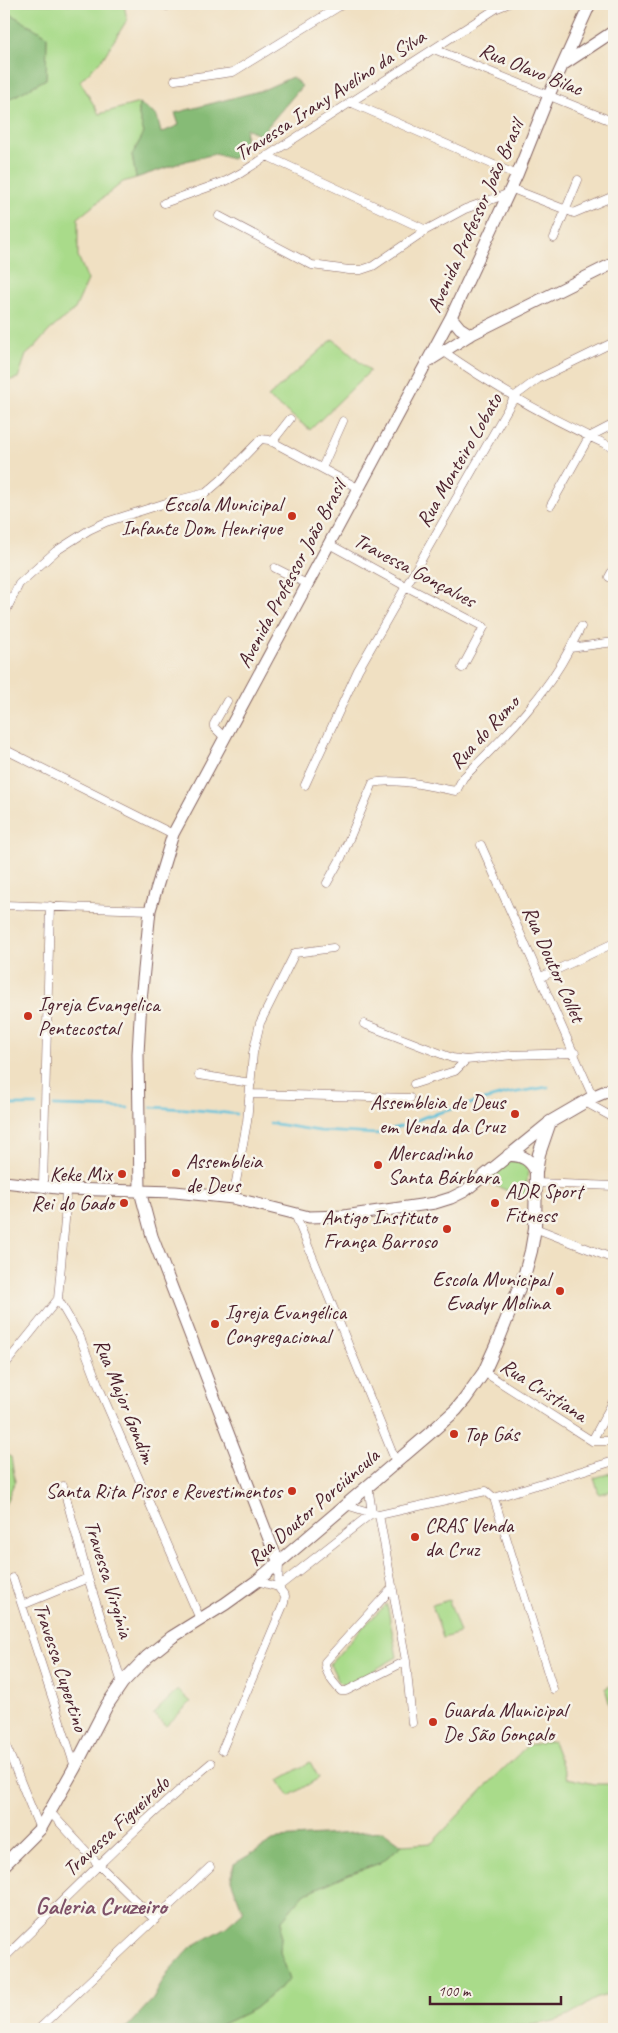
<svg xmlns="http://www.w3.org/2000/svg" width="618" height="2033" viewBox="0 0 618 2033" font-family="Caveat,sans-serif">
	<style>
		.green { fill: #a9db8a; stroke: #7a7d5a }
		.forest { fill: #86bb76; stroke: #686d50 }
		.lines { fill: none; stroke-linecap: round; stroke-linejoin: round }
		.stream { stroke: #5ec2dc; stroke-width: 2.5 }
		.minor-casing { stroke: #846360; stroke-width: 9 }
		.secondary-casing { stroke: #846360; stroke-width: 13 }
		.primary-casing { stroke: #846360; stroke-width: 14 }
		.minor { stroke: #fff; stroke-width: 8 }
		.secondary { stroke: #fff; stroke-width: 11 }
		.primary { stroke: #fff; stroke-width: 12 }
		.poi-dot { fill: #c8321e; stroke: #f7f3e8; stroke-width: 2 }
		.labels { text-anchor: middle; stroke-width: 5; stroke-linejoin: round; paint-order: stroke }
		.street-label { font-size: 21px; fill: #4a1f2b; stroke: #f7f3e8 }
		.poi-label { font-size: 21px; fill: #4a1f2b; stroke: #f7f3e8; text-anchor: start }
		.quarter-label { font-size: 24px; font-weight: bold; fill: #7f5269; stroke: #f7f3e8 }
	</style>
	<rect width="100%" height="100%" fill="#f7f3e8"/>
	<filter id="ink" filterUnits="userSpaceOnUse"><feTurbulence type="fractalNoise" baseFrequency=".02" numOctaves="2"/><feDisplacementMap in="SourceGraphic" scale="10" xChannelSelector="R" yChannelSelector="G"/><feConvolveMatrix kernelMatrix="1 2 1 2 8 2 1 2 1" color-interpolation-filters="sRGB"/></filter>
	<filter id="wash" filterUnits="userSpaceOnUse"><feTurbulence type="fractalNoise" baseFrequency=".0096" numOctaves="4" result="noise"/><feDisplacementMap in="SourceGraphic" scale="20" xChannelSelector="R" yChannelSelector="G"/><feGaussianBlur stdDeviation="1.12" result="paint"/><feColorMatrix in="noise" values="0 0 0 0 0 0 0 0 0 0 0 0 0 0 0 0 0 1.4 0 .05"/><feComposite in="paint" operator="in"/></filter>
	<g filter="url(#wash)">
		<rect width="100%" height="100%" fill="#f0e0c2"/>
		<!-- green -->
		<path class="green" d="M4,4h120l3,16 -24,38 -23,23 19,33 40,-11v13l5,17 -12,22 4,23 -13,4 -45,36v38l10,24 -13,29 -26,22 -15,17 -8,7 -8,23 -11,3 -3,-2v-277l42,-23 1,-42 -43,-27z
			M333,339l37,32 -60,59 -42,-33z
			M515,1160l11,5 2,7 -3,26 -41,-17 24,-19z
			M4,1454l7,3 4,24 -11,26z
			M614,1472v18l-15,4 -5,-16z
			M449,1600l11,33 -17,5 -11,-33z
			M387,1604l10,53 -52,30 -6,-5 -9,-18 28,-32z
			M614,1685v35l-9,-32z
			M178,1690l13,12 -25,24 -13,-12z
			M553,1741l14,37 27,6h20v213c-15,-7 -35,15 -48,20 -27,11 -57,8 -86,9l-6,3h-262l42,-20 36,-30 -10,-27 2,-32 22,-26 45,-20 31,-11 22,-18 30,-2 53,-56 43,-42z
			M310,1762l9,16 -30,18 -10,-16z"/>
		<!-- forest -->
		<path class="forest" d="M4,10l43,26 -1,43 -42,23z
			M292,77l10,9 -35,41 -2,11 -19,-10 -2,22 -12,9 -17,-5 -29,7 -50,17 -4,-23 12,-22 -5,-17v-13l18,13 4,17 18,-8 -4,-12 88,-23z
			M383,1831l19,14 -22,18 -31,11 -45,20 -22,26 -2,32 10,27 -36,30 -42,20h-91l6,-2 26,-28 15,-27 23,-25 35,-20 17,-15 -12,-32 3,-16 44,-26z"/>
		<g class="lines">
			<!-- stream -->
			<path class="stream" d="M4,1105h32
				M54,1106l74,2
				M151,1107l36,2 49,5
				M270,1123l49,8 57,3 29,-9 22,-9 79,-22 42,-7"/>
		</g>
	</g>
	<g filter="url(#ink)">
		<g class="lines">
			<defs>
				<path id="minor" d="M167,6l3,-2
					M434,49l180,73
					M175,80l58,-8 110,-68
					M350,102l167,73
					M267,156l159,74
					M510,188l64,25 40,-17
					M164,203l62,-22 15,-8 256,-165 10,-4
					M219,216l93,49 37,5h12l12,-4 53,-36 39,-21 42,-15
					M554,238l24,-58
					M440,349c54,38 114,72 174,99
					M272,442l18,-23
					M322,468l21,-47
					M551,505l38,-68 25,-13
					M329,544l78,43 77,40 -22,41
					M275,568l32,16
					M609,577l5,-9
					M4,615l15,-31 37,-33 33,-21 17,-8 60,-19 40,-10 15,-13 40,-41 8,1 89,48
					M570,648l11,-21
					M224,737l-10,-10v-3l13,-23
					M4,749l169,85
					M305,785l53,-115 157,-274 23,-17 76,-37
					M481,845l112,252
					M327,883l14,-25 32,-75c23,-6 59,4 83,8l7,-13c41,-41 80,-78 107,-130l44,-6
					M4,905l146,5
					M541,977l73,-34
					M364,1024l88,34 14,2
					M199,1075l52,8
					M414,1084l41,-13 11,-11 46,-5 63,-2
					M250,1094l160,4
					M585,1102l29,16
					M536,1183l78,3
					M43,1186l7,-280
					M66,1189l-1,31 -7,79 22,38 21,55 99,227
					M233,1198l14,-76 6,-69 7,-30 35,-70 38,-5
					M295,1214l101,248
					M535,1228l79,31
					M4,1366l54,-67
					M484,1372l108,69h22
					M592,1441l22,-41
					M63,1486l25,92 34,105
					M494,1498l59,191
					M346,1505l26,8 -4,-28
					M379,1515l27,146 6,62
					M13,1578l62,189
					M257,1581l21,6 1,-24
					M393,1587l-68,75c0,11 8,21 16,29h5l60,-30
					M22,1605l66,-27
					M4,1741l36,88
					M222,1750l62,-147 1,-7 -7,-9 94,-74 7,2 107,-24 8,7 120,-37
					M51,1813l47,51 57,56
					M4,1958c68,-66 134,-134 207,-195
					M39,2029l171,-162"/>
				<path id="secondary" d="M564,64l50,-33
					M451,317l9,11 11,7
					M430,360l38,-24 146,-73
					M4,1182l62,7 109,3 58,6 76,19 35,-1 91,-13 16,-5 14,-7 85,-69
					M279,1561l-5,-9 -122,-316 -12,-45 -2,-137 3,-54 9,-90 23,-76 278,-517 66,-142 32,-80 41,-91"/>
				<path id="primary" d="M509,1155c13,-1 23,6 27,17
					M4,1865l36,-36 35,-62 32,-62 15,-22 25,-26 25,-20 53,-33 32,-23 172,-147 27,-24 9,-11 19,-27 14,-31 27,-68 6,-22 4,-23 1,-56 3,-18 11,-32 43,-25 21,-9"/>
			</defs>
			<!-- minor casing -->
			<use href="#minor" class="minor-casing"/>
			<!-- secondary casing -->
			<use href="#secondary" class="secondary-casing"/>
			<!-- primary casing -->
			<use href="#primary" class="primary-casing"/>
			<!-- minor -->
			<use href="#minor" class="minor"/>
			<!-- secondary -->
			<use href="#secondary" class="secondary"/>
			<!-- primary -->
			<use href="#primary" class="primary"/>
		</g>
	</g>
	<!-- markers -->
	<g class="poi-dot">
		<circle cx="292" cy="516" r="5"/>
		<circle cx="28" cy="1016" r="5"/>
		<circle cx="515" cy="1114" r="5"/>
		<circle cx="378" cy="1165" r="5"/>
		<circle cx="176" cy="1173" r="5"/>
		<circle cx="122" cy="1174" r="5"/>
		<circle cx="124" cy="1203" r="5"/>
		<circle cx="495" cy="1203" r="5"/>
		<circle cx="447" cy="1229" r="5"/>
		<circle cx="560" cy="1291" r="5"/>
		<circle cx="215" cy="1324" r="5"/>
		<circle cx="454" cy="1434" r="5"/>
		<circle cx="292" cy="1491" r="5"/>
		<circle cx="415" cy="1537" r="5"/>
		<circle cx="433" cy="1722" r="5"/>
	</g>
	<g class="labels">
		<!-- street labels -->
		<g class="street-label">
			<text transform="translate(531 69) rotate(22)" y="7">Rua Olavo Bilac</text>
			<text transform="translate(330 95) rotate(-33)" y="7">Travessa Irany Avelino da Silva</text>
			<text transform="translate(475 216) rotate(-66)" y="7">Avenida Professor João Brasil</text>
			<text transform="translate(459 460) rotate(-60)" y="7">Rua Monteiro Lobato</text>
			<text transform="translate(415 570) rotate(28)" y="7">Travessa Gonçalves</text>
			<text transform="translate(291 574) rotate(-62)" y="7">Avenida Professor João Brasil</text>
			<text transform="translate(484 732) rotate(-47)" y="7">Rua do Rumo</text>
			<text transform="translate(554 964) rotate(66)" y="7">Rua Doutor Collet</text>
			<text transform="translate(544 1390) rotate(33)" y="7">Rua Cristiana</text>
			<text transform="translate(125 1401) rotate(68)" y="7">Rua Major Gondim</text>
			<text transform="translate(313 1507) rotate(-41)" y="7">Rua Doutor Porciúncula</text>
			<text transform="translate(109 1579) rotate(73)" y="7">Travessa Virgínia</text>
			<text transform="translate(61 1667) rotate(72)" y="7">Travessa Cupertino</text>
			<text transform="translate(116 1826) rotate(-43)" y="7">Travessa Figueiredo</text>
		</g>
		<!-- poi labels -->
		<g class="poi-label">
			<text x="282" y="511" text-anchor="end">Escola Municipal<tspan x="282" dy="24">Infante Dom Henrique</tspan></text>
			<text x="38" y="1011">Igreja Evangelica<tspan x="38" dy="24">Pentecostal</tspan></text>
			<text x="505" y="1109" text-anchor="end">Assembleia de Deus<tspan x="505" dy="24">em Venda da Cruz</tspan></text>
			<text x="388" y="1160">Mercadinho<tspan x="388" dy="24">Santa Bárbara</tspan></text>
			<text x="186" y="1168">Assembleia<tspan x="186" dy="24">de Deus</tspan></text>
			<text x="112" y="1181" text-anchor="end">Keke Mix</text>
			<text x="505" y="1198">ADR Sport<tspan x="505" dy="24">Fitness</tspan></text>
			<text x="114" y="1210" text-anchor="end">Rei do Gado</text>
			<text x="437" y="1224" text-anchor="end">Antigo Instituto<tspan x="437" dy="24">França Barroso</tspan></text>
			<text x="550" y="1286" text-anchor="end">Escola Municipal<tspan x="550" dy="24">Evadyr Molina</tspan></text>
			<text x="225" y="1319">Igreja Evangélica<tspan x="225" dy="24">Congregacional</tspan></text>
			<text x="464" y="1441">Top Gás</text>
			<text x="282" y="1498" text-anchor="end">Santa Rita Pisos e Revestimentos</text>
			<text x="425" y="1532">CRAS Venda<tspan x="425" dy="24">da Cruz</tspan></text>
			<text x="443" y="1717">Guarda Municipal<tspan x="443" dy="24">De São Gonçalo</tspan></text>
		</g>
		<!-- quarter labels -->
		<g class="quarter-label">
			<text x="101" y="1914">Galeria Cruzeiro</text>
		</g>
	</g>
	<!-- margin -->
	<rect width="618" height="2033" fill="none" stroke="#f7f3e8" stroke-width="20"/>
	<!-- scale -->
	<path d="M430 1996v8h131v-8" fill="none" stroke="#4a1f2b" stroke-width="2.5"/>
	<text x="438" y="1996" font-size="15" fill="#4a1f2b" stroke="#f7f3e8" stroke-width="4" paint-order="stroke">100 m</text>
</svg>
